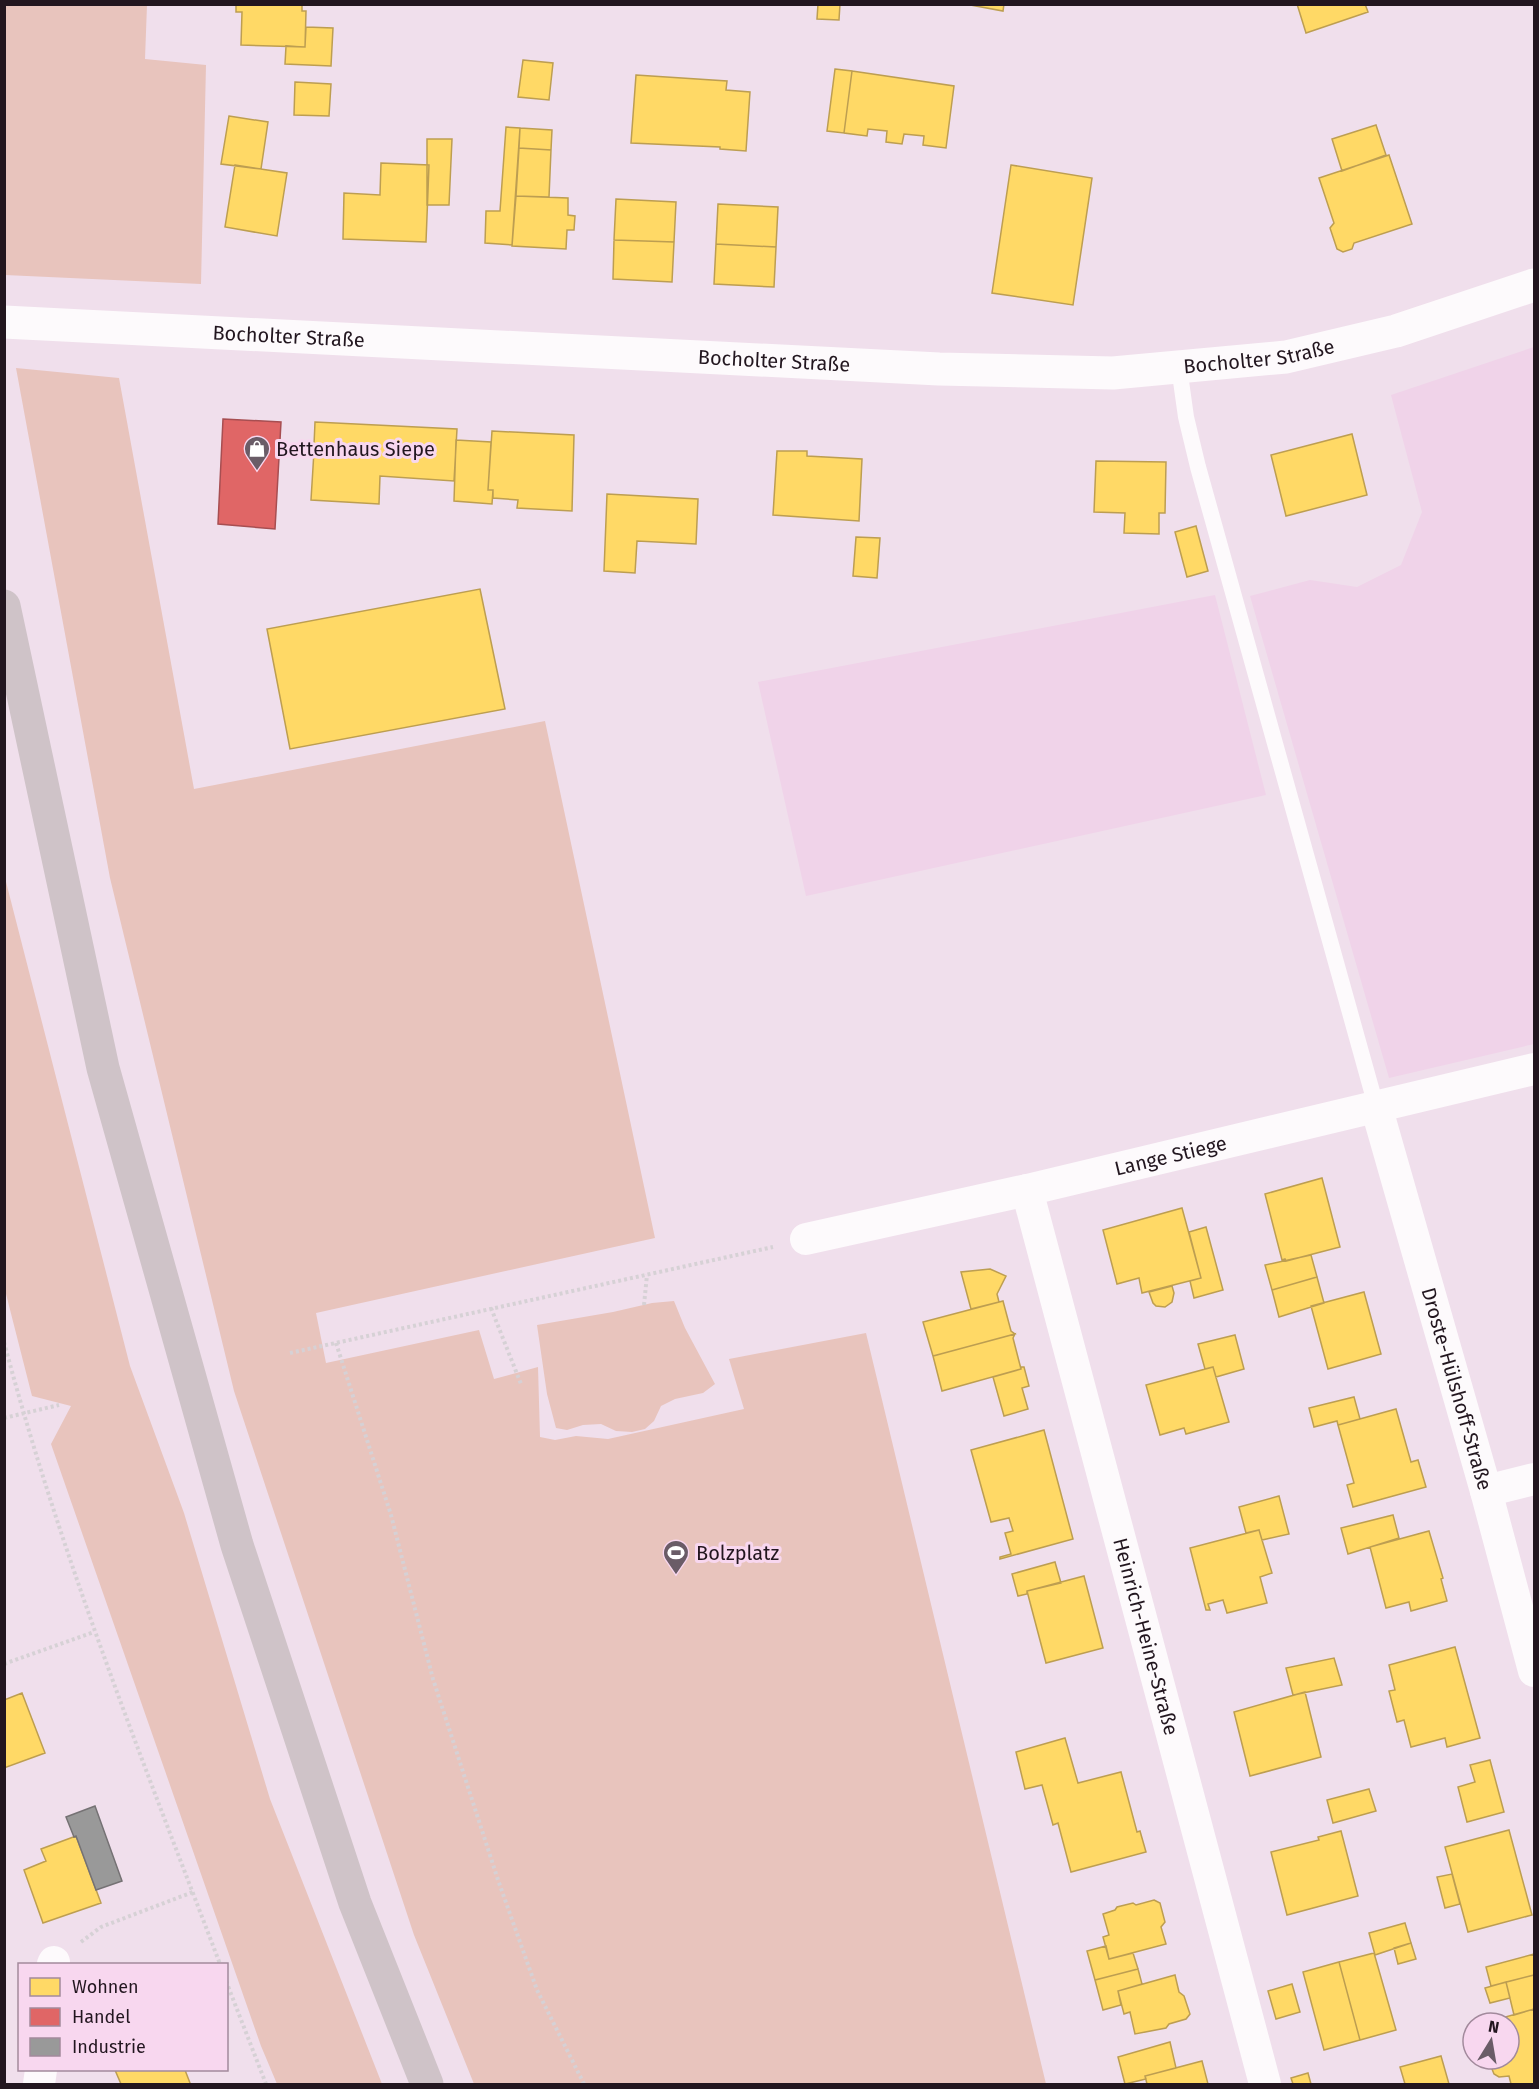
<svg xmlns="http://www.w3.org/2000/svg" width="1539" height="2089" viewBox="0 0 1539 2089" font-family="'Fira Sans',sans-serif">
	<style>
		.built { fill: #f0d3e9 }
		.green { fill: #e8c4bd }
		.homes { fill: #ffd966; stroke: #bd9e51; stroke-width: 1.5 }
		.shops { fill: #e06666; stroke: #a74e51; stroke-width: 1.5 }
		.industry { fill: #999; stroke: #757274; stroke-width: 1.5 }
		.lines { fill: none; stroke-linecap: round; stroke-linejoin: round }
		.path { stroke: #d6d1d5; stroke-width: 4; stroke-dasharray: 3 3; stroke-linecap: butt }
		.service { stroke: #fdfafc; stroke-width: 16 }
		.minor { stroke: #fdfafc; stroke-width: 32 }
		.tertiary { stroke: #fdfafc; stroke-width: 33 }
		.primary { stroke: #cfc3c8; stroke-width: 33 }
		.labels { text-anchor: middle; stroke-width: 6; stroke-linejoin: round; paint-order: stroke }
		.street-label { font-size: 20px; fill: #22161f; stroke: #f8d7ef }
		.poi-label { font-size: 20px; fill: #22161f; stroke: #f8d7ef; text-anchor: start }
	</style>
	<rect width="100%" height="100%" fill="#f0dfec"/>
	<!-- built -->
	<path class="built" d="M1534,347v697l-145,34 -139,-482 60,-16 47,7 44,-22 21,-53 -31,-117z
		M1215,595l51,200 -460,101 -48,-214z"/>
	<!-- green -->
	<path class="green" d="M5,4l142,1 -2,54 61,6 -5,219 -196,-9z
		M16,368l103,10 75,411 351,-68 110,517 -339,75 10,50 153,-33 15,49 44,-12 2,70 15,3 21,-4 32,3 136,-30 -15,-50 137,-26 180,751h-572l-60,-149 -180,-544 -124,-513z
		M4,874l126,492 54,147 86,286 112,285h-105l-16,-38 -210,-602 20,-38 -39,-10 -27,-106z
		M674,1301l11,27 30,56 -12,9 -28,6 -14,7 -7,15 -9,8 -13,3 -16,-1 -15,-7 -18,1 -16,5 -11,-2 -9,-34 -10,-69 76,-13 39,-9z"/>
	<!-- homes -->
	<path class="homes" d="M236,4h66v7h4l-1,36 -64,-2 1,-33h-6z
		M818,4h22l-1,16 -22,-1z
		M965,4h39l-1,7z
		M1297,4h68l3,8 -62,21z
		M306,27l27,1 -2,38 -46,-2 1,-18 19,1z
		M523,60l30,3 -4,37 -31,-3z
		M835,69l17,2 -8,62 -17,-2z
		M852,71l102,15 -8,62 -23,-3 1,-9 -20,-2 -2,10 -16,-2 1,-11 -19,-2 -1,7 -23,-3z
		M636,75l91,6 -1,9 24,2 -4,59 -26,-2v-2l-89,-4z
		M295,82l36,2 -2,32 -35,-1z
		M229,116l39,6 -7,47 -40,-5z
		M1376,125l10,30 -44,16 -10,-32z
		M506,127l14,1 -8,117 -27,-2 1,-32h14z
		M520,128l32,2 -1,20 -32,-2z
		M427,139h25l-3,66h-22z
		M519,148l32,2 -2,47 -33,-1z
		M1389,155l23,69 -58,19 -2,6 -9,3 -6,-3 -7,-21 4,-5 -15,-45z
		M381,163l48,2 -3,77 -83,-3 1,-46 36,2z
		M235,165l52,8 -10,63 -52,-9z
		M1011,165l81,13 -19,127 -81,-12z
		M516,196l52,2v17l7,1 -1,14h-7l-1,19 -54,-3z
		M616,199l60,3 -2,40 -60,-2z
		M718,204l60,3 -2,40 -60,-3z
		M614,240l60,2 -2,40 -59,-3z
		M716,244l60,3 -2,40 -60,-3z
		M315,422l142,7 -3,52 -74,-5 -1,28 -68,-4 3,-49h-4v-7l4,1z
		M492,431l82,4 -2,76 -55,-3 1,-8 -25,-2v-8h-5z
		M1352,434l15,61 -81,21 -15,-61z
		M456,440l35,2 -3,48h5l-1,14 -38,-3z
		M777,451h30v5l55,3 -3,62 -86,-6z
		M1096,461l70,1 -1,51h-6v21l-35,-1 1,-20 -31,-1z
		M607,494l91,5 -2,45 -59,-3 -2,32 -31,-2z
		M1196,526l12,45 -21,6 -12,-45z
		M856,537l24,1 -3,40 -24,-2z
		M480,589l25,120 -215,40 -23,-120z
		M1322,1178l18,69 -54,14 -1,-2 -3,1 -17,-66z
		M1182,1208l19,70 -59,15 -3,-15 -22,6 -14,-54z
		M1206,1227l17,63 -29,8 -4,-17 11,-3 -12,-46z
		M1311,1255l6,22 -45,13 -7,-25z
		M990,1269l16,7 -9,18 2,8 -28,7 -10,-37z
		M1317,1277l7,26 -45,14 -7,-27z
		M1172,1286l2,7 -2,9 -7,5 -9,-1 -3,-3 -4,-11z
		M1364,1292l17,62 -53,15 -17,-63z
		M1003,1301l8,30 4,3 -82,22 -10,-34z
		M1015,1334l-2,4 8,31 -79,22 -9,-35z
		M1235,1335l9,34 -28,8 -3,-10 -8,2 -7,-25z
		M1021,1367h3l5,19 -7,2 6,21 -24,7 -11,-39 28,-8z
		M1213,1367l16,55 -43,12 -2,-6 -24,7 -14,-50z
		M1354,1397l6,22 -22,6 -1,-4 -23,6 -5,-19z
		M1396,1409l15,53 7,-2 8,27 -73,20 -6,-22 7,-2 -16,-58z
		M1044,1430l29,109 -73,20v-2l11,-3 -6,-21 8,-2 -4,-13 -18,4 -20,-72z
		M1279,1496l10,38 -27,6 -3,-10 -13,3 -7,-26z
		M1393,1515l6,23 -51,16 -7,-26z
		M1259,1530l13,43 -12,4 7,26 -40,10 -4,-13 -15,4 2,6h-4l-16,-62z
		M1429,1531l14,47 -2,1 6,22 -36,10 -2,-9 -23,6 -16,-61z
		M1055,1562l6,21 -34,8v3l-9,2 -6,-22z
		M1084,1576l19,72 -57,15 -19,-72z
		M1455,1647l25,91 -33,9 -2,-9 -34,9 -7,-27 -7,2 -8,-31 6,-1 -6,-25z
		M1334,1658l8,27 -49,10 -7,-27z
		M1305,1692l16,65 -71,19 -16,-64z
		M22,1693l23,60 -41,15v-68z
		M1065,1738l13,45 43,-11 16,60 3,-1 6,21 -75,20 -13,-49 -5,2 -11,-40 -17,4 -9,-37z
		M1490,1760l14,52 -37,10 -9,-35 17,-5 -5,-17z
		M1369,1789l7,22 -43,12 -6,-23z
		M1509,1830l23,85 -64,17 -23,-85z
		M1341,1831l17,65 -71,19 -16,-63 48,-12 -1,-3z
		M76,1836l25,67 -58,20 -19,-53 22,-9 -5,-12z
		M1452,1874l8,30 -15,4 -8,-31z
		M1154,1900l6,3 5,19 -4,5 5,17 -57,15 -6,-22 6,-2 -6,-21 12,-4 2,-3 16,-4 3,2z
		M1405,1923l6,20 -36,12 -6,-22z
		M1411,1943l5,16 -18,5 -4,-16z
		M1106,1946l3,13 24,-6 5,16 -43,11 -8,-29z
		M1374,1953l22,77 -36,10 -21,-78z
		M1534,1954v21l-43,11 -5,-19z
		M1339,1962l21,78 -36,10 -21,-78z
		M1138,1969l4,15 -24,7 3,14 -18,5 -8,-30z
		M1175,1975l4,17 5,4 6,18 -4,5 -17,5 -3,4 -31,6 -5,-22 -6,2 -6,-23z
		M1534,1975v34l-20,6 -8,-33z
		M1506,1982l4,16 -20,5 -5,-15z
		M1292,1984l8,28 -24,7 -8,-28z
		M1534,2009v75h-23l-2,-8 -10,1 -5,-3 -6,-15h21v-36h-25z
		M1170,2042l6,26 -31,8 1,3 -21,5 -7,-27z
		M1441,2056l8,28h-44l-5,-17z
		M1202,2061l6,23h-61l-2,-8z
		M115,2070h70l5,13 -3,1h-66z
		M1308,2073l3,11h-18l-2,-6z"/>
	<!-- shops -->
	<path class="shops" d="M223,419l58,3 -6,107 -57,-5z"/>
	<!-- industry -->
	<path class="industry" d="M95,1806l27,75 -26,9 -20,-54 -2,1 -8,-20z"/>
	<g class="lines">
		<!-- path -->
		<path class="path" d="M644,1305l3,-30
			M491,1308l30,76
			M4,1342c56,212 138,417 216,622
			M336,1343l55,172 42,164 65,201 39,110 47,94
			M290,1353l483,-106
			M4,1418l55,-13
			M4,1664l90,-32
			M81,1942l20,-15 92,-35
			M226,1981l40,103"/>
		<!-- service -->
		<path class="service" d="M1179,367l7,50 12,50 178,639"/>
		<!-- minor -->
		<g class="minor">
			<path id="s1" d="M1376,1106l110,385 48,180"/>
			<path id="s2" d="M1027,1190l238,894"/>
			<path id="s3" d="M806,1239l221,-49 507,-121"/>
			<path d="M1486,1491l48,-12"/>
			<path d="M53,1964l1,-2"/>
			<path d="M39,2084l2,-14"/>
		</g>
		<!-- tertiary -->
		<path class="tertiary" id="s4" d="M4,322l935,47 174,4 173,-16 110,-26 138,-46"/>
		<!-- primary -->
		<path class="primary" d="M4,606l99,462 134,477 118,358 72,181"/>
	</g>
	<!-- icons -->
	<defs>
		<symbol id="shop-pin" viewBox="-11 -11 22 30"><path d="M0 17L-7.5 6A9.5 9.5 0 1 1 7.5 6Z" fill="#6a5c67" stroke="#f8d7ef"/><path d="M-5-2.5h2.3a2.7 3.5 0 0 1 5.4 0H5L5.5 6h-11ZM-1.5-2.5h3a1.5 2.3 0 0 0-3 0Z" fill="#fff"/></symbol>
		<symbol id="stadium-pin" viewBox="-11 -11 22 30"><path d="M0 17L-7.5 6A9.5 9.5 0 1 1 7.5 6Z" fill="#6a5c67" stroke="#f8d7ef"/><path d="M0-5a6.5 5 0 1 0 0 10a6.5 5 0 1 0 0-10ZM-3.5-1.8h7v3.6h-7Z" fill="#fff"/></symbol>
	</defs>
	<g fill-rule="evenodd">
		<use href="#shop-pin" x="242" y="434" width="30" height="40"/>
		<use href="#stadium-pin" x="661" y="1538" width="30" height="40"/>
	</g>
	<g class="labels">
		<!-- street labels -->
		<g class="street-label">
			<text dy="7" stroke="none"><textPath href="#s4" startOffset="285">Bocholter Straße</textPath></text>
			<text dy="7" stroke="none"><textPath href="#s4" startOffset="1257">Bocholter Straße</textPath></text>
			<text dy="7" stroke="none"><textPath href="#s4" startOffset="771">Bocholter Straße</textPath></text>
			<text dy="7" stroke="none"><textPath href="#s3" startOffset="374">Lange Stiege</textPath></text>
			<text dy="7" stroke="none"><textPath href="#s1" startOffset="294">Droste-Hülshoff-Straße</textPath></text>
			<text dy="7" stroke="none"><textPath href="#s2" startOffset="462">Heinrich-Heine-Straße</textPath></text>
		</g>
		<!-- poi labels -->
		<g class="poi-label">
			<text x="276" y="456">Bettenhaus Siepe</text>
			<text x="696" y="1560">Bolzplatz</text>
		</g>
	</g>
	<!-- border -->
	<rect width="1539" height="2089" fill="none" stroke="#22161f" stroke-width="12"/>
	<!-- legend -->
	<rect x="18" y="1963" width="210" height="108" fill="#f8d7ef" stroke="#a28a9c" stroke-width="1.5"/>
	<rect x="30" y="1978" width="30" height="18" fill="#ffd966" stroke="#a28a9c" stroke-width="1.5"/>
	<text x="72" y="1993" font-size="18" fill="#22161f">Wohnen</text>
	<rect x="30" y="2008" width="30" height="18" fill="#e06666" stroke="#a28a9c" stroke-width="1.5"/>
	<text x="72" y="2023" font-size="18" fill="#22161f">Handel</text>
	<rect x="30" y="2038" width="30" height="18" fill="#999999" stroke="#a28a9c" stroke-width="1.5"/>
	<text x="72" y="2053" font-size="18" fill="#22161f">Industrie</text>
	<!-- north arrow -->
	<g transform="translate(1491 2041) rotate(11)"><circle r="28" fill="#f8d7ef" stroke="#a28a9c" stroke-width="1.5"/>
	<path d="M0-4.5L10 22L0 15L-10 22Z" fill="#6a5c67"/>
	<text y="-9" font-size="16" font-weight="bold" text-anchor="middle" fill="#22161f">N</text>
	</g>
</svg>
